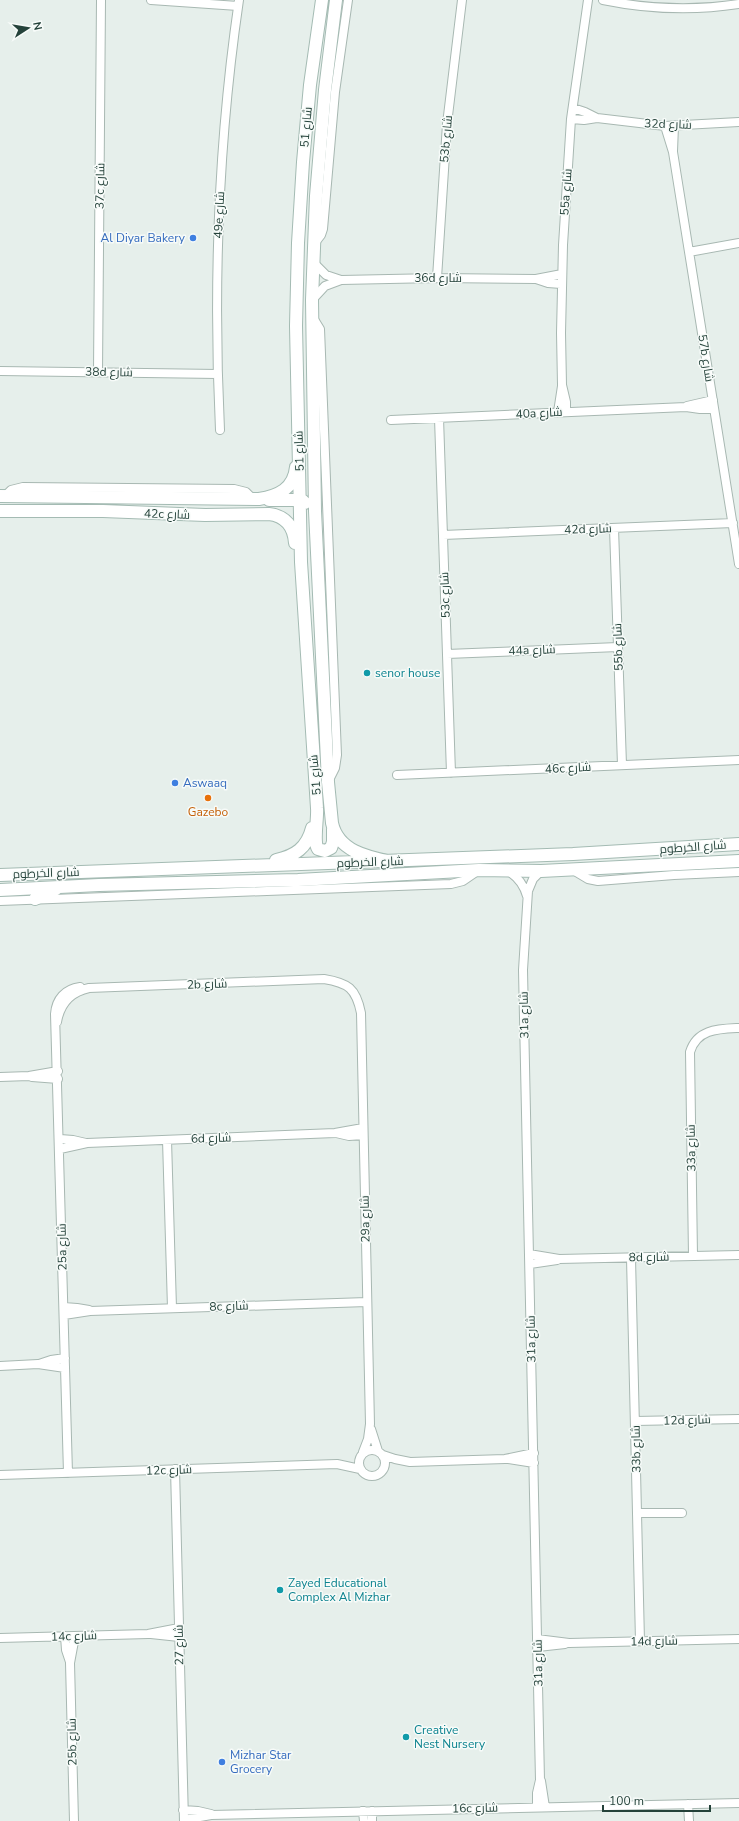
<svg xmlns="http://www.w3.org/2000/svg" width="739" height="1821" viewBox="0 0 739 1821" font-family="'Nunito Sans',Cairo,sans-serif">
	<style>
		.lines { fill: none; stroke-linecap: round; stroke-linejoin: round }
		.street-casing { stroke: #a8b8b2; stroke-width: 10 }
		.secondary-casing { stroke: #a4bbb3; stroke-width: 14 }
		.street { stroke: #fff; stroke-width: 8 }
		.secondary { stroke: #fff; stroke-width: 12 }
		.shop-dot { fill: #3f7fe0; stroke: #f7fbf9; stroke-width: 1.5 }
		.culture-dot { fill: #0f9aa8; stroke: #f7fbf9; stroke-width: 1.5 }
		.food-dot { fill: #e8710a; stroke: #f7fbf9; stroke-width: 1.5 }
		.labels { text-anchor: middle; stroke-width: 3; stroke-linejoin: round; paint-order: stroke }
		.street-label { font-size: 12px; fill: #24423a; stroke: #f7fbf9 }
		.shop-label { font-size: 12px; fill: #366cbe; stroke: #f7fbf9; text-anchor: start }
		.culture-label { font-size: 12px; fill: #0d838f; stroke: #f7fbf9; text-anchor: start }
		.food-label { font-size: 12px; fill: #c56008; stroke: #f7fbf9 }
	</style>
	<rect width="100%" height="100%" fill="#e6efeb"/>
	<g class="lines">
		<defs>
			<path id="street" d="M151,0l87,6
				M603,0c44,9 91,11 136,4
				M573,108l12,4 12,6
				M571,119l13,1 13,-2 68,8 74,-4
				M665,126l8,26 66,412
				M673,151l1,-25
				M314,244l7,-9 2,-6 12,-137 13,-92
				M689,252l50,-9
				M313,262l13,13 15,5
				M437,278l10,-154 15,-124
				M536,279l26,-5
				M312,300l13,-14 16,-6 96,-2 99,1 12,4 13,1
				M312,316l8,13 17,426 -2,13 -6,12
				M0,371l218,3
				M98,372l3,-372
				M687,406l26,-6
				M558,412l4,-26
				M566,412v-10l-4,-17 -1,-52 2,-88 8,-126 17,-119
				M439,418l12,355
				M391,420l295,-13 14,2h14
				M220,430c-7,-144 -2,-287 19,-430
				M5,496l6,-6 12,-3 211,2 12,3 7,7
				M614,528l8,237
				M443,535l290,-12
				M447,654l171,-7
				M397,775l342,-15
				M573,870l15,9 10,2 76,-6 65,-3
				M508,871c10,6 16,14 19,25
				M0,901l451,-17 12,-3 16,-11
				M57,1022c3,-18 13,-30 32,-34l235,-9c24,4 32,9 37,34l9,411 -2,15 -5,13
				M0,1077l29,-1 29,-5
				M32,1077l26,2
				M336,1133l13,3 14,-1
				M60,1139l13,1 13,3
				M167,1140l5,168
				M60,1149l27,-6 248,-10 28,-5
				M529,1254l30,5 180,-4
				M693,1256l-3,-204c7,-23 28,-23 49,-24
				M631,1258l9,383
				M530,1264l27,-4
				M64,1307l13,1 12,2
				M64,1315l26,-4 277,-9
				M39,1364l12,-4 14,-2
				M0,1366l38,-2 27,4
				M635,1421l104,-2
				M371,1429l7,22
				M359 1463a13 13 0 1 1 26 0a13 13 0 1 1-26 0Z
				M383,1455l12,4 15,3 95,-3 29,-6
				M508,1459l26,4
				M175,1469l9,352
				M68,1473l-13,-459c1,-15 10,-25 25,-27
				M0,1475l337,-11 23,5
				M637,1513h45
				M151,1634l28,3
				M65,1636l1,14 4,12
				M0,1638l148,-4 31,-6
				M537,1639l32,4 170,-4
				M538,1647l27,-3
				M541,1781l4,26
				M688,1804l1,17
				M537,1807v-14l3,-13 -17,-810 5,-79 5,-12 8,-8
				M183,1810l15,1 13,3
				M363,1811l1,10
				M184,1820l27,-5 528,-12
				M74,1821l-4,-158 5,-27
				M372,1821v-10"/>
			<path id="secondary" d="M322,0l-12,85 -7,77 -5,81 -2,83 5,236 16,246c1,10 -4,34 1,41l7,2 6,-3 2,-6v-13
				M336,0l-11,90 -9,106 -4,104 3,211 13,271 4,41c6,28 35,34 59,39
				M0,496l259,3c19,-3 35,-10 37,-32
				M269,500h33l3,3
				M0,511h103l102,4 64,-1c17,2 25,13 26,29
				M276,860c19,-4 31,-12 36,-32
				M0,875l573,-21 166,-10
				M0,890l99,-5 199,-5 181,-10 62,1 198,-10
				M35,899l21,-10"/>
		</defs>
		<!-- street casing -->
		<use href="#street" class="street-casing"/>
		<!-- secondary casing -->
		<use href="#secondary" class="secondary-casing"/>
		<!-- street -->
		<use href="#street" class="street"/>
		<!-- secondary -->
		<use href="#secondary" class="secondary"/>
	</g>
	<!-- markers -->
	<g class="shop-dot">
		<circle cx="193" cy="238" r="4"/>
		<circle cx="175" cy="783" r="4"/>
		<circle cx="222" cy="1762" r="4"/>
	</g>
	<g class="culture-dot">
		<circle cx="367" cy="673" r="4"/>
		<circle cx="280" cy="1590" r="4"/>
		<circle cx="406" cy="1737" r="4"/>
	</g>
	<circle class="food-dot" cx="208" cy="798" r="4"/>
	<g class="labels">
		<!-- street labels -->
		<g class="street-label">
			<text transform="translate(668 124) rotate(2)" y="4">32d شارع</text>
			<text transform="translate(306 127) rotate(-85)" y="4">شارع 51</text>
			<text transform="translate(446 139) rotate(-85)" y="4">53b شارع</text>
			<text transform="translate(100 186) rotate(-89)" y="4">37c شارع</text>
			<text transform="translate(566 192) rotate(-86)" y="4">55a شارع</text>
			<text transform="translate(219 215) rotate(-87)" y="4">49e شارع</text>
			<text x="438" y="282">36d شارع</text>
			<text transform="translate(706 358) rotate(81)" y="4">57b شارع</text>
			<text transform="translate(109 372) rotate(1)" y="4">38d شارع</text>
			<text transform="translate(539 413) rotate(-3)" y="4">40a شارع</text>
			<text transform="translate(299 451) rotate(-92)" y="4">شارع 51</text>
			<text transform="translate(167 514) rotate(2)" y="4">42c شارع</text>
			<text transform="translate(588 529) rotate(-2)" y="4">42d شارع</text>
			<text transform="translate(445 595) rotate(-92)" y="4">53c شارع</text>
			<text transform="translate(618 647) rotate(-92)" y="4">55b شارع</text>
			<text transform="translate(532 650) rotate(-2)" y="4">44a شارع</text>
			<text transform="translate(568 768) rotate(-3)" y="4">46c شارع</text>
			<text transform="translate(315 775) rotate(-95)" y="4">شارع 51</text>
			<text transform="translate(693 847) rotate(-4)" y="4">شارع الخرطوم</text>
			<text transform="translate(370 862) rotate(-2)" y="4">شارع الخرطوم</text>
			<text transform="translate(46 873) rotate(-2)" y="4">شارع الخرطوم</text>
			<text transform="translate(207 984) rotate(-2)" y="4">2b شارع</text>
			<text transform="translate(524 1015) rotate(-91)" y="4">31a شارع</text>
			<text transform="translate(211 1138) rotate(-2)" y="4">6d شارع</text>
			<text transform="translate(691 1148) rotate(-91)" y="4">33a شارع</text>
			<text transform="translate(365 1219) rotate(-91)" y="4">29a شارع</text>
			<text transform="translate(62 1247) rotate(-91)" y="4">25a شارع</text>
			<text transform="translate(649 1257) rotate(-1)" y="4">8d شارع</text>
			<text transform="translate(229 1306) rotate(-2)" y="4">8c شارع</text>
			<text transform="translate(531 1339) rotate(-91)" y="4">31a شارع</text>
			<text transform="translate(687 1420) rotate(-2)" y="4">12d شارع</text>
			<text transform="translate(636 1449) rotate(-91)" y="4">33b شارع</text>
			<text transform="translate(169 1470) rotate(-2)" y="4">12c شارع</text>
			<text transform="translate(74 1636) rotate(-2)" y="4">14c شارع</text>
			<text transform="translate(654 1641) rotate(-1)" y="4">14d شارع</text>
			<text transform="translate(179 1645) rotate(-91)" y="4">شارع 27</text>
			<text transform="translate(538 1663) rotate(-91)" y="4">31a شارع</text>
			<text transform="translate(72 1742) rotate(-91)" y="4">25b شارع</text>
			<text transform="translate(475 1808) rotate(-1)" y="4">16c شارع</text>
		</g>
		<!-- shop labels -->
		<g class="shop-label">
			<text x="185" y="242" text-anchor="end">Al Diyar Bakery</text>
			<text x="183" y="787">Aswaaq</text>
			<text x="230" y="1759">Mizhar Star<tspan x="230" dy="14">Grocery</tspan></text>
		</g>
		<!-- culture labels -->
		<g class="culture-label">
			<text x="375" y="677">senor house</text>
			<text x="288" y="1587">Zayed Educational<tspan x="288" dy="14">Complex Al Mizhar</tspan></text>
			<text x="414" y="1734">Creative<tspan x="414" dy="14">Nest Nursery</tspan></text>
		</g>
		<!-- food labels -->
		<g class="food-label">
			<text x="208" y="816">Gazebo</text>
		</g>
	</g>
	<!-- north arrow -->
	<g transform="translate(28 28) rotate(78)" stroke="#f7fbf9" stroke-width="3" paint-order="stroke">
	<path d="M0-3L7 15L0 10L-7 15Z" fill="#24423a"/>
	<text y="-6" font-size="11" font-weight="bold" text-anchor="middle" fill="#24423a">N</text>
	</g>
	<!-- scale -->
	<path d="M603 1805v6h107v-6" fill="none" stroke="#24423a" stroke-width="2"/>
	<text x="609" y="1805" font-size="12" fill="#24423a" stroke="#f7fbf9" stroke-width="3" paint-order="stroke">100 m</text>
</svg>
